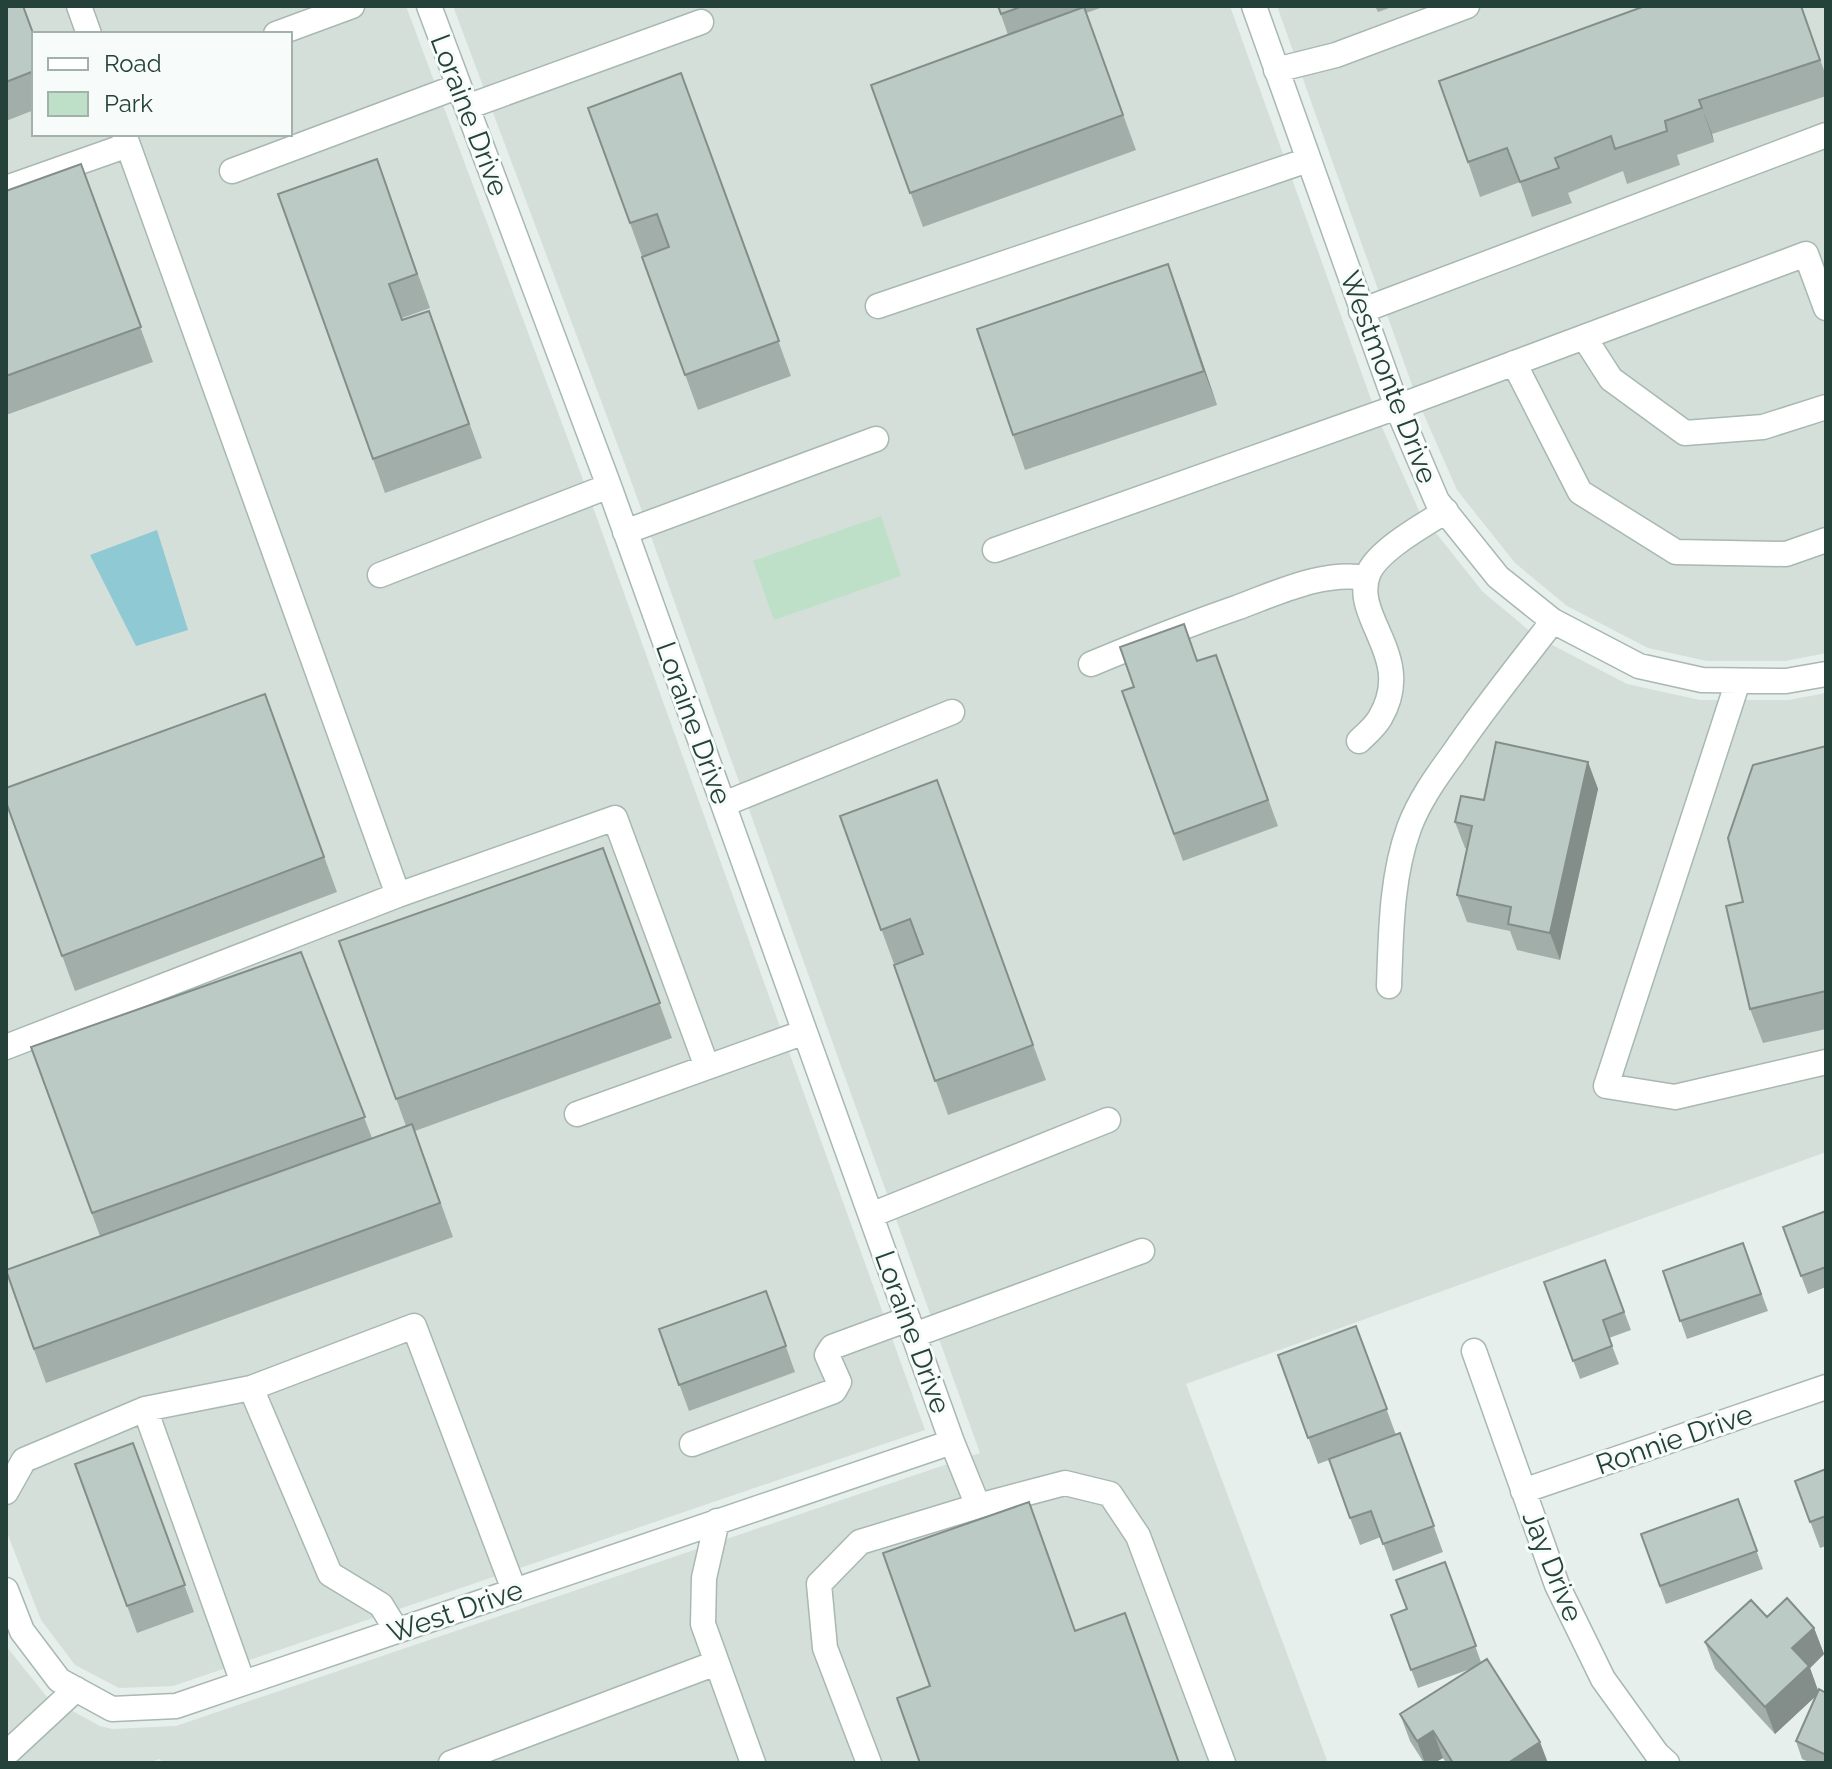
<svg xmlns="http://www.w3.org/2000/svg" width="1832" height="1769" viewBox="0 0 1832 1769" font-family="Raleway,sans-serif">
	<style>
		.built { fill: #d4dfda; fill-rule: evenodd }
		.green { fill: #bfe0c8 }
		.water { fill: #8ec9d4 }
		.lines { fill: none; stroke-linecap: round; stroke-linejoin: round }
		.minor-casing { stroke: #a8b8b2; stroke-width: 27 }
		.minor { stroke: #fff; stroke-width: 24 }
		.wall { fill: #a1aea9 }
		.shaded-wall { fill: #838d89 }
		.building { fill: #bbcac4; stroke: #838d89; stroke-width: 2 }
		.labels { text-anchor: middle; stroke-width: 6; stroke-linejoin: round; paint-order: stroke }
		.street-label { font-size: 28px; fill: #24423a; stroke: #f7fbf9 }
	</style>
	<rect width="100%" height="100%" fill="#e6efeb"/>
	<!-- built -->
	<path class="built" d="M6,6h400l182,487 337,937 -752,256 -54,2 -44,-23 -34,-45 -35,-90zM34,34h256v100h-256z
		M453,6h777l147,410 43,97 63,79 54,45 90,47 73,16h89l37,-7v459l-640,232 142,379h-1166l-2,-4 -14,4h-140v-117l41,51 53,29 12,3 64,-3 804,-273 -350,-975z
		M1277,6h549v647l-40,8h-79l-59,-13 -81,-42 -52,-43 -58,-73 -40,-91z"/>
	<!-- green -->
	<path class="green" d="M881,516l20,60 -127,44 -21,-59z"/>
	<!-- water -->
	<path class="water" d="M157,530l31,100 -52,16 -46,-91z"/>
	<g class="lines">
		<defs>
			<path id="minor" d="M79,6l10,28
				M429,6l180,480 343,956 26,64 87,-23 45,11 28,42 85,227
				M1254,6l143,401 40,94 61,76 55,44 86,45 63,14 84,1 40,-7
				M276,34l76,-28
				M1276,70l60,-15 131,-49
				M467,107l234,-85
				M124,134l274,761
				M232,171l227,-85
				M6,188l122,-43
				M878,306l430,-146
				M1361,311l465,-176
				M1584,337l27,42 74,54 78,-6 63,-20
				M1514,363l66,129 96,60 110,2 40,-14
				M625,532l251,-93
				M995,550l402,-143 409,-153 20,54
				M380,575l229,-89
				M1091,664c48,-20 96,-39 145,-56 41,-15 87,-38 131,-30
				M1738,681l-132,405 69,11 151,-35
				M1359,741c7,-7 16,-14 21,-23 37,-62 -31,-101 -11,-146 11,-23 55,-47 77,-61
				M724,804l228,-92
				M1389,986c2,-53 2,-108 20,-158 10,-27 27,-51 44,-74 31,-46 66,-89 100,-133
				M6,1047l392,-152 217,-77 92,249
				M577,1114l228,-82
				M871,1215l237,-95
				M914,1335l228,-84
				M1474,1351l83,234 46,94 54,75 10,9
				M692,1444l142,-53 5,-9 -12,-27 5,-8 76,-28
				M1523,1491l303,-104
				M6,1492l18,-32 121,-51
				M717,1521l-13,57 -1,46 50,139
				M6,1590l16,41 37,49 53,29 64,-3 776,-264
				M397,1631l-16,-26 -51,-31 -79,-186 163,-62 100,264
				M243,1683l-98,-274 106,-21
				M6,1754l70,-65
				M451,1763l265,-100
				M869,1763l-44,-115 -6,-64 41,-42 118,-36"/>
		</defs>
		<!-- minor casing -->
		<use href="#minor" class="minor-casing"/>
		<!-- minor -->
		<use href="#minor" class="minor"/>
	</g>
	<!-- wall -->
	<path class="wall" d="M6,6l28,30v74l-28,11z
		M998,6h108l-20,7 50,137 -213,77 -52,-142 137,-50z
		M1375,6h20l-17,6z
		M1801,6l25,70v20l-114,38 2,8 -37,13 3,10 -53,19 -4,-13 -55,22 4,10 -40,14 -12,-35 -40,15 -12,-35z
		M681,73l110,303 -93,34 -110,-302z
		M377,159l53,149 -28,10v2l27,-9 53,147 -97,35 -107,-299z
		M81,164l72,198 -147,53v-224z
		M1168,264l49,141 -192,65 -12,-35z
		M1216,655l62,171 -95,35 -61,-170z
		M265,694l72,198 -262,99 -69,-189z
		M1826,746v283l-63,14 -13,-34 -7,-107z
		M1588,762l10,27 -38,171 -43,-10 -7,-19 -43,-9 -10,-27 10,-46 -2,-1 -10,-26 29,-22z
		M937,780l109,300 -98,35 -54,-150 29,-11 -29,10 -54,-148z
		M603,848l69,190 -257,93 38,106 -407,146 -40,-111 94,-36 -69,-189 270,-95 71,186 34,-12 -67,-185z
		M1826,1211v76l-18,7 -25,-67z
		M1743,1243l25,68 -81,28 -24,-68z
		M1605,1260l26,70 -22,8 10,26 -39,15 -36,-97z
		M766,1291l29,81 -106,39 -30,-82z
		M1356,1326l40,109 4,-2 43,119 -50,19 -12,-34 -21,8 -31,-85 -11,4 -40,-109z
		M133,1443l61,169 -57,21 -62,-169z
		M1826,1469v77l-6,2 -25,-67z
		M1738,1499l25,70 -97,35 -25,-70z
		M1445,1562l36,100 67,101h-102l-3,-5 -9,5h-10l-14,-22 -10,-27 73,-46 -55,20 -27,-73 16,-6z
		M1767,1617l47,11 10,26 -14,14 8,23 8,2v70h-15l-9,-4 -6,-18 20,-45 -41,38 -60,-65 -10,-27z"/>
	<!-- shaded-wall -->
	<path class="shaded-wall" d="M1699,100l13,34 2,8 -12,-34z
		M1168,264l13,35 36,106 -13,-34z
		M1588,762l10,27 -38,171 -10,-27z
		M1814,1628l10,26 -14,14 9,25 -44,41 -10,-27 27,-59z
		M1433,1731l10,27 -9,5h-9l-8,-22z
		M1540,1742l8,21h-40z"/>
	<!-- building -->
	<path class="building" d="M6,6h17l11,30v35l-28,11z
		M998,6h25l-22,8z
		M1645,6h156l19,54 -121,40 3,8 -37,13 2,10 -52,18 -4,-13 -56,22 4,10 -39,14 -13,-34 -39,14 -29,-81z
		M1084,7l39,108 -213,78 -39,-108z
		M681,73l98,268 -94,34 -43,-118 27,-10 -12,-33 -27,9 -42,-115z
		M377,159l40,115 -28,10 13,36 27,-9 40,113 -96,35 -95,-265z
		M81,164l60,163 -135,49v-185z
		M1168,264l36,107 -191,64 -36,-106z
		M1184,624l13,37 19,-6 52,145 -94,34 -52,-143 12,-4 -14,-40z
		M265,694l59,163 -262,99 -56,-154v-14z
		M1496,742l92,20 -38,171 -42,-9 3,-17 -54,-12 15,-69 -17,-4 6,-26 23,4z
		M1826,746v245l-76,18 -24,-103 17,-4 -15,-64 25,-73z
		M937,780l96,265 -98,36 -41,-116 29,-11 -13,-35 -29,11 -41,-114z
		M603,848l57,155 -264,96 -57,-158z
		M301,952l64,165 -273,96 -61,-166z
		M412,1124l28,79 -406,146 -28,-79z
		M1826,1211v56l-25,9 -18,-49z
		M1743,1243l18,51 -81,27 -17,-50z
		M1605,1260l19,52 -21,8 9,26 -39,15 -29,-79z
		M766,1291l20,55 -107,39 -20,-56z
		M1356,1326l31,83 -79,29 -30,-83z
		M1400,1433l34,93 -51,18 -12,-33 -21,7 -21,-59z
		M133,1443l52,142 -58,21 -52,-142z
		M1826,1469v47l-16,6 -15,-41z
		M1738,1499l19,52 -97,35 -19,-52z
		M1029,1502l46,129 50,-18 54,150h-259l-23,-65 33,-12 -47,-133z
		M1445,1562l31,84 -65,24 -20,-55 16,-6 -11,-29z
		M1787,1598l27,30 -22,20 17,18 -44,41 -60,-65 46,-42 16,17z
		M1487,1659l53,83 -32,21h-55l-20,-32 -16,10 -17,-27z
		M1819,1689l7,4v62l-30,-14z"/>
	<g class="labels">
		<!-- street labels -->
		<g class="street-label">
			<text transform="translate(470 115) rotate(69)" y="10">Loraine Drive</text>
			<text transform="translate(1389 377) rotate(69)" y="10">Westmonte Drive</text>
			<text transform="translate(694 723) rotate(70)" y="10">Loraine Drive</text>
			<text transform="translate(913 1332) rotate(70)" y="10">Loraine Drive</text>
			<text transform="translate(1674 1439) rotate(-19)" y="10">Ronnie Drive</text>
			<text transform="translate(1553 1566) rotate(68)" y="10">Jay Drive</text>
			<text transform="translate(455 1611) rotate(-19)" y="10">West Drive</text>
		</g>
	</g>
	<!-- border -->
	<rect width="1832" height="1769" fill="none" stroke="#24423a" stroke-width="16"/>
	<!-- legend -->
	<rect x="32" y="32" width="260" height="104" fill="#f7fbf9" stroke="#a3b1ad" stroke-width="2"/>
	<rect x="48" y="58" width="40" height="12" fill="#ffffff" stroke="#a3b1ad" stroke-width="2"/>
	<text x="104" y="72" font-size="24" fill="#24423a">Road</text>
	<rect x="48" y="92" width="40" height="24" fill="#bfe0c8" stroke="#a3b1ad" stroke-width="2"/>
	<text x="104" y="112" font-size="24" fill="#24423a">Park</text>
</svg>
